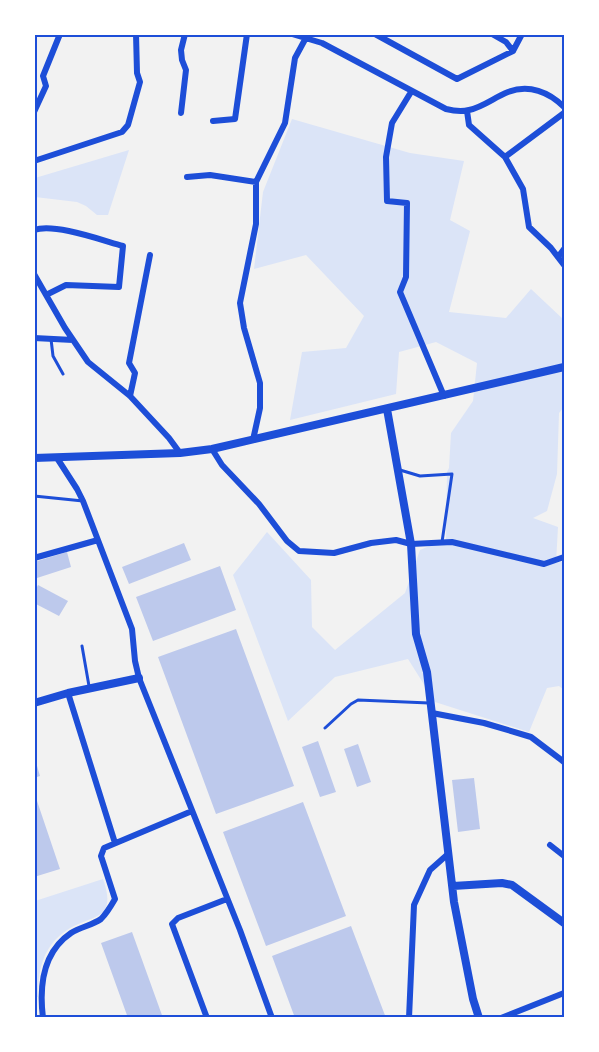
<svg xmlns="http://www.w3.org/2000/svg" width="599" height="1052" viewBox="0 0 599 1052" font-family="Raleway,sans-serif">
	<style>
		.green { fill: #dbe4f7 }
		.building { fill: #bdc9ec }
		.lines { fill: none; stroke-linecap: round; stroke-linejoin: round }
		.service { stroke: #1d4ed8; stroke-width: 3 }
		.minor { stroke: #1d4ed8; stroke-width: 6 }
		.tertiary { stroke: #1d4ed8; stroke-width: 8 }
		.neatline { fill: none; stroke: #1d4ed8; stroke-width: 2 }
	</style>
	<rect width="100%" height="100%" fill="#f2f2f2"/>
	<!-- green -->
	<path class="green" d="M292,119l118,34 54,8 -14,59 20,11 -21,81 57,6 25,-29 33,31v87l-5,6 -2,61 -10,37 -14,7 25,9 -2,36 8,-2v129l-5,-4 -12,2 -18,44 -94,-30 -27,-43 -73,18 -47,44 -55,-146 34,-43 44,48 1,47 23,23 70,-57 15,-43 26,-11 1,-67 2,-4 2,-35 22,-32 4,-38 -41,-21 -37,10 -3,42 -106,26 12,-68 44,-4 18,-32 -58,-61 -52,14 9,-77z
		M129,150l-21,65h-11l-11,-9 -9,-4 -42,-5v-19z
		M103,879c16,45 -15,34 -40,54 -21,16 -25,39 -25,64h-3v-96z"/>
	<!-- building -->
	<path class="building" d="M184,543l7,17 -62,24 -7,-17z
		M67,552l4,15 -34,11 -3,-7v-9z
		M220,566l16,44 -83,31 -17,-44z
		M38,585l30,16 -9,15 -25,-13v-10z
		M236,629l58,157 -78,28 -58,-157z
		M318,741l18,51 -16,5 -18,-50z
		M358,744l13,38 -14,5 -13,-38z
		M35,759l5,17 -6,2v-18z
		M474,778l6,51 -22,3 -6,-52z
		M34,792l26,77 -26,8z
		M303,802l43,114 -80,30 -43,-114z
		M351,926l35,92h-91l-23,-62z
		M132,932l31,86h-35l-27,-75z"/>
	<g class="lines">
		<!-- service -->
		<path class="service" d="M51,339l2,17 10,18
			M400,470l20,6 32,-2 -10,68
			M34,496l49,5
			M82,646l7,40
			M325,728l26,-24 7,-4 71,3"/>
		<!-- minor -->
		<path class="minor" d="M292,34l30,9 124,66c8,2 15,3 23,1 14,-3 26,-13 39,-18 21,-8 41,0 56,15
			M375,34l82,45 56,-28 9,-17
			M492,34l14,8 7,9
			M411,92l-19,31 -6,34 1,44 20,2 -1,74 -6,15 44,104
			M467,111l2,14 36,32 18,32 6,38 22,21 13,17
			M34,112l12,-26 -3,-10 17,-42
			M181,113l5,-43 -4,-10 -1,-10 4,-16
			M213,121l22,-2 12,-85
			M505,157l59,-44
			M34,161l88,-29 6,-7 12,-43 -3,-9 -1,-39
			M187,177l23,-2 46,7
			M34,230c21,-7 67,10 89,16l-4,41 -53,-2 -20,10
			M558,257l6,-8
			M34,274l31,54 23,34 42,34 39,42 11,15
			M34,338l39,2
			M130,396l5,-23 -6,-10 21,-108
			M253,440l7,-32v-25l-16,-55 -4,-25 16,-79v-42l29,-59 10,-65 13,-24
			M212,449l10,16 37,39 28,37 12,10 35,2 37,-10 25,-3 15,4 41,-2 92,22 20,-7
			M57,458l20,31 6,12 49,128 3,32 4,17 101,252 32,88
			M34,558l64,-18
			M68,693l47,150
			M432,713l52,10 47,14 33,25
			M550,845l14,11
			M43,1018c-4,-32 0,-66 28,-85 9,-6 22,-8 30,-14 6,-6 10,-13 14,-20l-14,-43 3,-8 88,-37
			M207,1018l-35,-94 6,-6 49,-19
			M409,1018l5,-113 16,-35 18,-16
			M501,1018l63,-25"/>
		<!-- tertiary -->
		<path class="tertiary" d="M387,409l24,135 5,90 11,38 27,230 19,97 6,19
			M34,458l146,-5 32,-4 352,-82
			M34,703l34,-10 71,-15
			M453,886l49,-3 10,2 52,38"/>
	</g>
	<!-- border -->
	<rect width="599" height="1052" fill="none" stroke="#ffffff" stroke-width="72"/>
	<rect x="36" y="36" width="527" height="980" class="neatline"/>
</svg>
